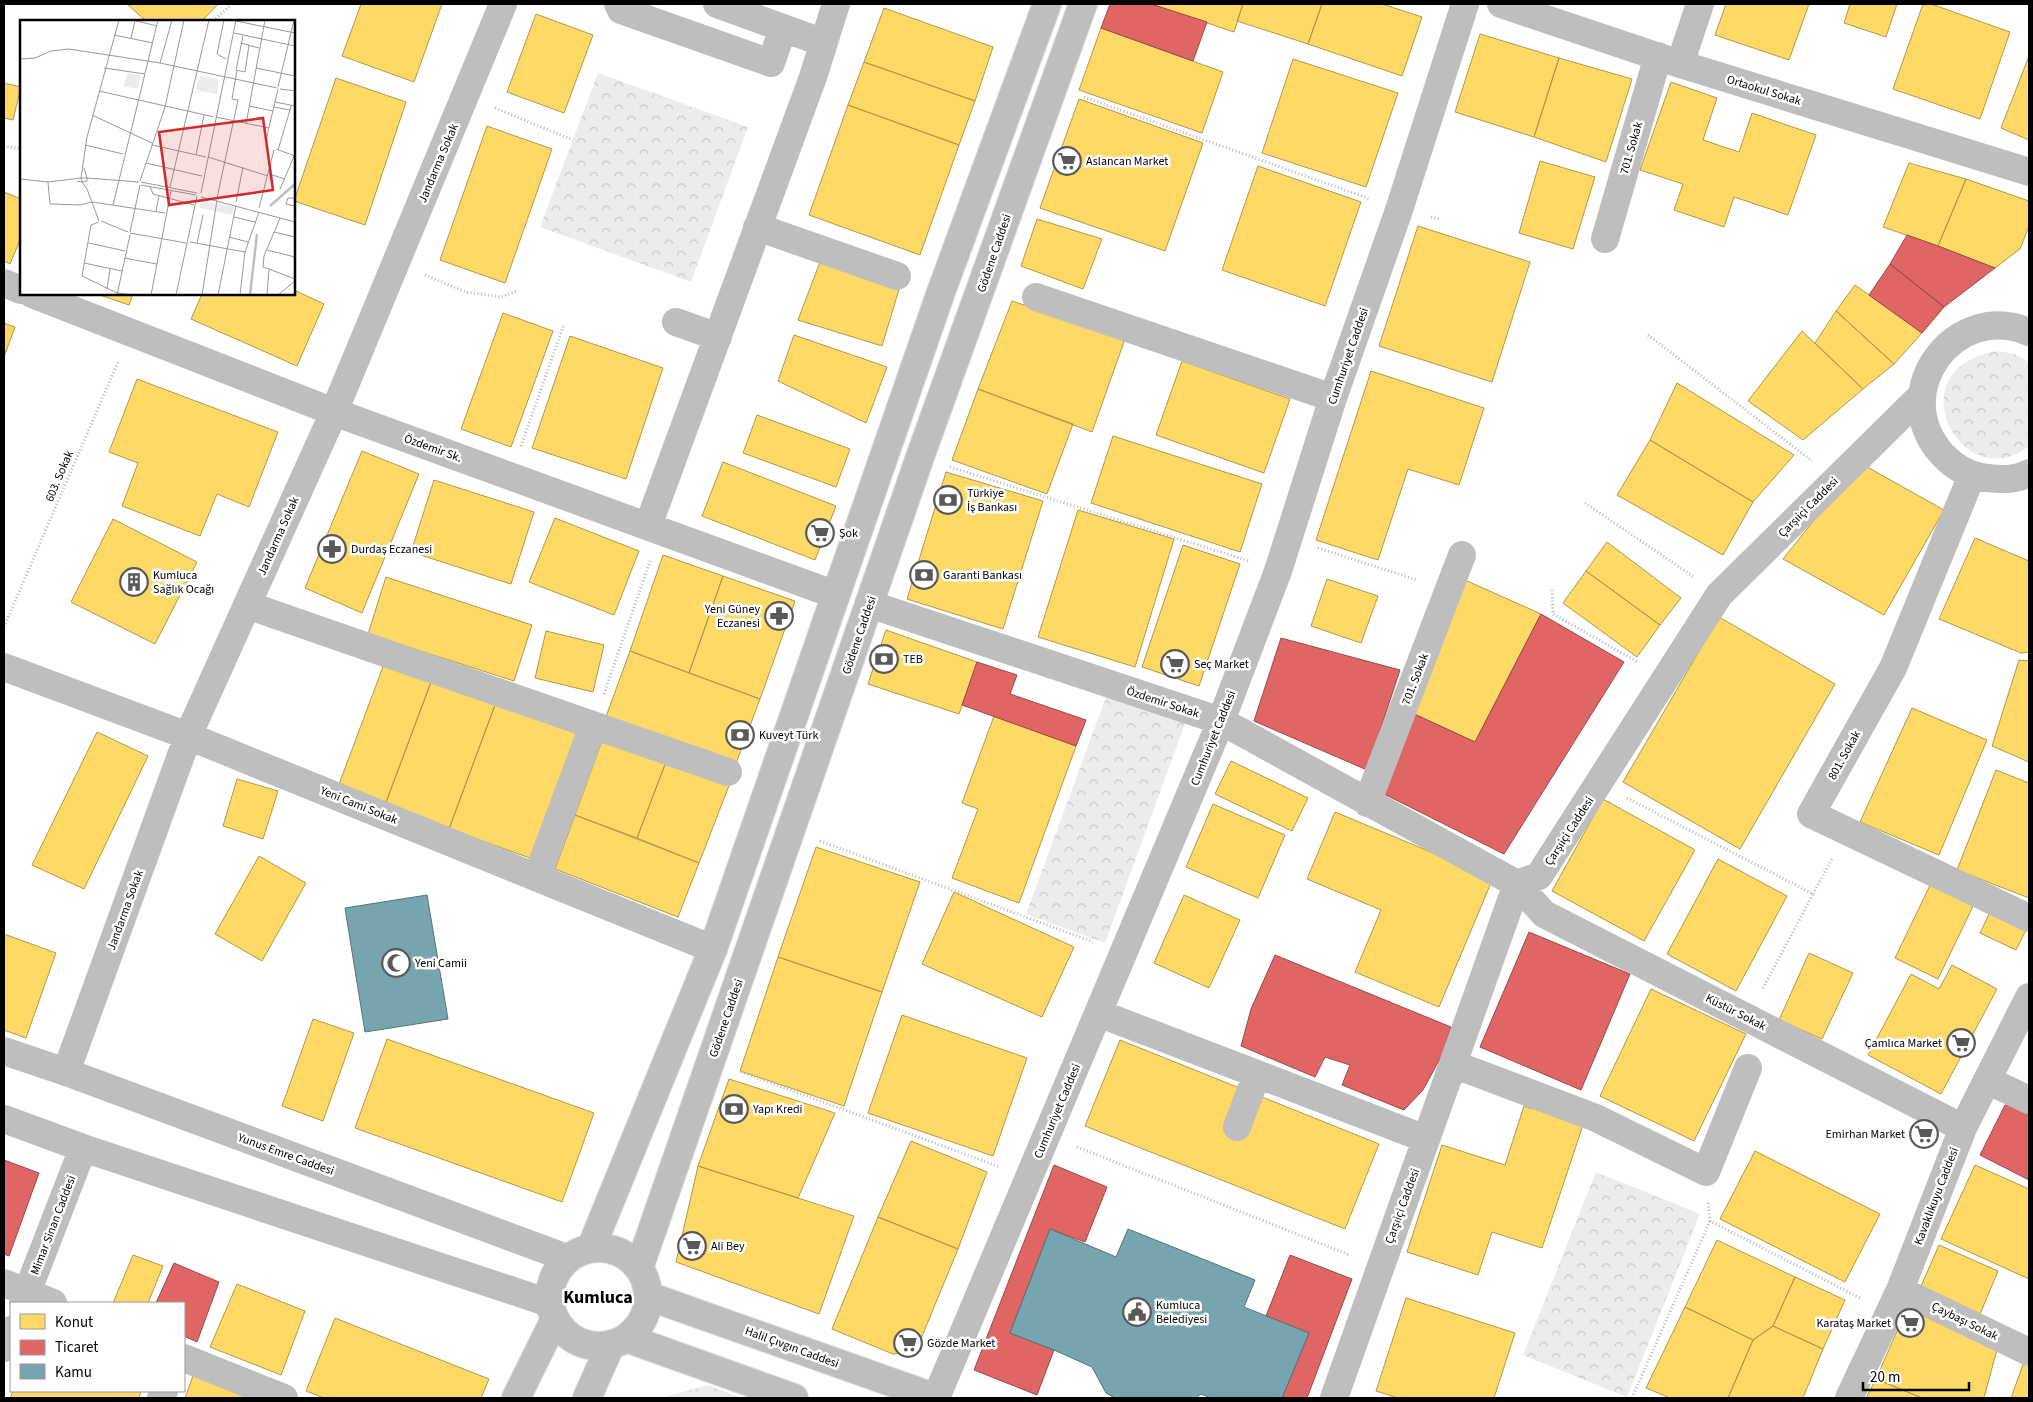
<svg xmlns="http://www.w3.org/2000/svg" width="2033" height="1402" viewBox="0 0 2033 1402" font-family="'Source Sans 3',sans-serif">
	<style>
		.forest { fill: url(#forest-crowns) }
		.homes { fill: #ffd966; stroke: #b29847 }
		.shops { fill: #e06666; stroke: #9d4747 }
		.public { fill: #76a5af; stroke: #53747a }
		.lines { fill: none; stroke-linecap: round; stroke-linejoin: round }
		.major-casing { stroke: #dbdbdb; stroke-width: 30 }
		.highway-casing { stroke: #dbdbdb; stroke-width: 30 }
		.path { stroke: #b9b9b9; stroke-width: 3; stroke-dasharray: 1 2.5; stroke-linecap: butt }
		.minor { stroke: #bebebe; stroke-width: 28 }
		.major { stroke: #bebebe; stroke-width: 28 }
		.highway { stroke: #bebebe; stroke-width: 28 }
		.labels { text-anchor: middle; stroke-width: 5; stroke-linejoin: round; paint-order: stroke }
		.street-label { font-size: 12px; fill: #000; stroke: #fff }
		.poi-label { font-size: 12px; fill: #000; stroke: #fff; text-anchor: start }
		.district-label { font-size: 18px; font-weight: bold; fill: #000; stroke: #fff }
		.inset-river { fill: none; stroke: #bfbfbf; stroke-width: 2.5 }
		.inset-road { fill: none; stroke: #999; stroke-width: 1 }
		.view { fill: #d62828; fill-opacity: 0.15; stroke: #d62828; stroke-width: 2.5 }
		.inset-edge { fill: none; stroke: #000; stroke-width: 2.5 }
	</style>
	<defs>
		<pattern id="forest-crowns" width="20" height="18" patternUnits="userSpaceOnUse" patternTransform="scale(1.25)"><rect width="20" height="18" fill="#ececec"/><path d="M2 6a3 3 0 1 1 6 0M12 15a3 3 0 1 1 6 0" fill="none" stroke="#c9c9c9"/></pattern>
	</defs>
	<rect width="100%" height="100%" fill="#fff"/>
	<!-- forest -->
	<path class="forest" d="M598,73l150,54 -57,155 -151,-55z
		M1998,351l17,3 14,8v84c-67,53 -137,-78 -31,-95z
		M1108,692l78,29 -81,222 -79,-29z
		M1596,1172l104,42 -73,183 -104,-42z
		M708,1385l33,13h-81z"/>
	<!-- homes -->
	<path class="homes" d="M127,4h91l-16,17h-56z
		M361,4h81l-28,78 -72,-26z
		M1151,4h92l-9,28z
		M1243,4h79l-14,40 -71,-23z
		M1322,4h60l40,13 -20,59 -94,-32z
		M1726,4h83l-20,56 -74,-25z
		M1850,4h47l-11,33 -42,-14z
		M1923,4h8l79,28 -30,87 -87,-30z
		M884,8l109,39 -18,54 -111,-39z
		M536,14l57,21 -29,78 -57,-21z
		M1101,28l122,44 -21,61 -123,-43z
		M1480,34l79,24 -25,79 -79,-25z
		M2029,56v84l-28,-12z
		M1559,58l73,21 -26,83 -72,-25z
		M1293,59l105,34 -32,94 -104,-34z
		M864,62l111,39 -16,44 -111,-40z
		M336,78l70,24 -41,123 -71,-24z
		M1671,82l46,16 -14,42 36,12 13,-39 64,22 -28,80 -54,-18 -10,30 -50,-17 9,-26 -43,-14z
		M4,83l17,4 -8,33 -9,-2z
		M1079,99l124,44 -38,108 -125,-43z
		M848,105l111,40 -39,110 -111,-40z
		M487,126l65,23 -47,134 -65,-23z
		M1540,161l55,16 -22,72 -54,-16z
		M1909,163l57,16 -28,67 -55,-19z
		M1258,166l103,36 -36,104 -103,-36z
		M1966,179l63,22v25l-9,23 -25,19 -57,-22z
		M4,192l17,7v39l-11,26 -6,-3z
		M1037,219l65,20 -19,50 -62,-23z
		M1418,226l112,36 -38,120 -113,-36z
		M820,262l80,24 -18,60 -84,-26z
		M1855,285l67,48 -28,31 -58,-53z
		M294,290l30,14 -27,62 -106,-47 11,-25h92z
		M97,294h36l-4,11z
		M1012,301l113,38 -33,93 -114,-43z
		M1836,311l58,53 -31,25 -48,-46z
		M503,313l50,18 -42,116 -50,-18z
		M4,323l11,4 -11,30z
		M1802,331l61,58 -60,51 -55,-39z
		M794,335l93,32 -21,56 -88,-42z
		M570,336l93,32 -37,111 -94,-31z
		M1182,361l108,38 -26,74 -108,-38z
		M1371,371l113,37 -25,77 -51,-16 -30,91 -62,-20z
		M137,379l141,53 -29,75 -32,-13 -17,42 -78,-30 16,-43 -29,-11z
		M1677,383l117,72 -41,47 -103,-62z
		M978,389l95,35 -26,70 -95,-34z
		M757,415l93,34 -14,38 -93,-34z
		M1113,436l149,48 -22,68 -149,-49z
		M1650,440l103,62 -30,53 -106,-60z
		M362,451l57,23 -57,139 -57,-25z
		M723,462l113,44 -21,54 -113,-44z
		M1860,463l84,47 -60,105 -101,-56z
		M946,472l97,29 -40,128 -96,-30z
		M434,480l100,32 -23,72 -100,-32z
		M1078,510l96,29 -39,128 -97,-30z
		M555,518l84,33 -25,64 -85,-33z
		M113,519l84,43 -42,82 -84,-42z
		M1975,538l54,23v91l-8,1 -82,-34z
		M1607,542l74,56 -21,27 -74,-54z
		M1183,545l57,19 -41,122 -57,-19z
		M663,555l60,21 -34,97 -59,-22z
		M1586,571l74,54 -23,32 -74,-54z
		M723,576l72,25 -35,98 -71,-26z
		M386,577l146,48 -18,56 -146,-47z
		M1327,579l51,17 -17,47 -50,-17z
		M1465,580l76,34 -66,128 -63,-29z
		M1719,617l116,67 -95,165 -117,-67z
		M886,630l91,32 -18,52 -91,-30z
		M546,631l58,14 -11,47 -58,-14z
		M630,651l130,48 -26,70 -130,-47z
		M387,656l47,18 -49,131 -47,-18z
		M2019,660l10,1v101l-37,-16z
		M434,674l64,23 -49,132 -64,-24z
		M498,697l81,30 -49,131 -81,-29z
		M1912,708l75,32 -48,115 -79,-33z
		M994,716l82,30 -57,157 -67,-25 26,-69 -16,-6z
		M606,730l63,24 -32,84 -62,-23z
		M97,732l51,24 -64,133 -52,-24z
		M669,754l63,24 -33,85 -62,-25z
		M1231,761l77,37 -16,33 -77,-37z
		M1996,770l33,13v115l-72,-28z
		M237,779l41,12 -15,48 -40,-13z
		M1603,799l92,51 -51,91 -92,-50z
		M1213,804l72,31 -27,63 -72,-31z
		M1335,812l158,66 -54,129 -84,-35 26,-62 -74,-31z
		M575,815l124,48 -21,54 -123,-48z
		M816,847l104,35 -38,110 -104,-35z
		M259,856l47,27 -44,78 -47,-27z
		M1718,859l69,37 -51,95 -69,-37z
		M1934,877l43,21 -39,81 -43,-21z
		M954,892l120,55 -32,70 -120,-53z
		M1184,895l56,25 -31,68 -55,-25z
		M1991,910l36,18 -11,22 -36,-17z
		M4,934l52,19 -30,85 -22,-8z
		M1809,953l44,20 -31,66 -43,-19z
		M778,957l104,35 -38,114 -104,-35z
		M1952,965l45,24 -56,105 -73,-39 43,-81 28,15z
		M1651,989l95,45 -52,107 -94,-45z
		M902,1015l125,43 -34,98 -125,-43z
		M313,1019l41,14 -31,88 -41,-15z
		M387,1039l207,74 -32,89 -207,-74z
		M1120,1040l259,104 -34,85 -260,-103z
		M729,1079l106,34 -37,85 -100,-32z
		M1524,1106l59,19 -41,123 -50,-16 -14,43 -71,-23 35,-107 63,20z
		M911,1141l76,31 -29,77 -80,-32z
		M1755,1151l125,63 -35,68 -125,-63z
		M1975,1165l54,24v90l-88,-40z
		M698,1166l156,50 -35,98 -143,-52z
		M878,1217l80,32 -42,102 -23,3 -61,-25z
		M1717,1240l78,37 -22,49 -20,14 -68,-33z
		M1939,1245l59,26 -20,48 -60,-26z
		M133,1255l30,11 -15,37h-35z
		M1795,1277l50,23 -22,49 -50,-23z
		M237,1284l68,27 -24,64 -71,-28z
		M1406,1298l109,35 -21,65h-96l-22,-7z
		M1685,1307l68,33 -25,58h-58l-24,-10z
		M1907,1308l91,38 -14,52h-62l-46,-19z
		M335,1318l154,61 -8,19h-157l-18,-7z
		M1773,1326l50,23 -20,49h-75l25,-58z
		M2025,1359l4,2v37h-18z
		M194,1373l67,25h-76z
		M1876,1379l46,19h-56z
		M13,1391h128l-2,7h-129z"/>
	<!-- shops -->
	<path class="shops" d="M1110,4h41l56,18 -14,39 -92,-33z
		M1907,235l31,11 57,22 -51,39 -54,-43z
		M1890,264l54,43 -22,26 -53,-38z
		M1541,614l83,48 -120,192 -122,-61 30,-80 63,29z
		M1281,638l119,32 -33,100 -113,-49z
		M977,662l40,13 -7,19 76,26 -10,26 -114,-41z
		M1529,932l101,42 -49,116 -101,-43z
		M1275,955l176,72 -9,28 -19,35 -19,20 -62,-25 8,-20 -25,-8 -10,20 -74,-31 10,-37z
		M2026,1103l3,2v75l-49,-25 25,-50z
		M4,1160l35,13 -30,83 -5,-2z
		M1054,1165l53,22 -22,55 -35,-13 -40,104 44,17 -17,45 -63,-25z
		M1290,1255l62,24 -45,119h-25l27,-65 -43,-17z
		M174,1263l45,19 -22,60 -13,-6v-33h-28z"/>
	<!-- public -->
	<path class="public" d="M427,895l21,124 -83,13 -20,-124z
		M1050,1229l66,28 12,-28 127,51 -11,27 65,26 -27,65h-71l-10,-4 -5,4h-81l-9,-5 -14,-26 -38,-17 -44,-17z"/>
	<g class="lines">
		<defs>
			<path id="major" d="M591,1248l122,-299 228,-657 106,-288
				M639,1268l281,-811 163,-453"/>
			<path id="highway" d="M550 1297a49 49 0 1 1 98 0a49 49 0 1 1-98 0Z
				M648,1296l288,102
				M626,1338l168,60
				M516,1398l39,-79
				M587,1398l24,-54"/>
		</defs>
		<!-- major casing -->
		<use href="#major" class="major-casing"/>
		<!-- highway casing -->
		<use href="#highway" class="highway-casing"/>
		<!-- path -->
		<path class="path" d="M213,21l19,-17
			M1084,97l286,102
			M495,108l78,32
			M4,146l17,3
			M1431,217l9,2
			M425,275l41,17 34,5 17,-6
			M1648,335l164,126
			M521,446l43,-122
			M950,467l299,94
			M1585,503l109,74
			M1318,548l99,32
			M1552,590l1,24 85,48
			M4,627l114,-265
			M604,694l46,-133
			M1627,798l186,96 -51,96
			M820,841l273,101
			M1813,894l19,-35
			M741,1072l259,95
			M1077,1147l273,108
			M1708,1203l2,18 152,78
			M1632,1398l78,-177"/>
		<!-- minor -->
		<path class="minor" d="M618,4l3,6 150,53 12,-35
			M717,4l107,39
			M1501,4l179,60 349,108
			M1680,64l20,-60
			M757,227l140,49
			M1605,239l53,-183
			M4,283l17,7
			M32,294l302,118 502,183
			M1036,297l297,101
			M676,322l42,15
			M2029,332c-75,-32 -142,61 -87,122 11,12 24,20 39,23 16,3 33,4 48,-4
			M1972,475l-79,193 -82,146 218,104
			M648,526l165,-449 23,-73
			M869,604l352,117 296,163 27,30 419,214
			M247,605l481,167
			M4,667l184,69 525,213
			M1367,803l95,-248
			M537,877l56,-151
			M1517,884l22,-8 180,-281 202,-199
			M1098,1013l328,126
			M4,1051l62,21 501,186
			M1453,1064l143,54 110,54 42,-104
			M66,1072l122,-336 146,-324 169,-408
			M1987,1080l42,20
			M4,1119l79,29 466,155
			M1237,1127l20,-53
			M4,1283l49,20
			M1900,1290l129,62
			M23,1303l60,-155
			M4,1348l7,-18
			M184,1358l100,40
			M161,1398l3,-7
			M936,1398l285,-677 57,-150 55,-173 66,-188 66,-206
			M1334,1398l183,-514
			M1849,1398l51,-108 63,-162 66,-131"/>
		<!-- major -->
		<use href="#major" class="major"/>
		<!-- highway -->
		<use href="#highway" class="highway"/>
	</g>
	<!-- icons -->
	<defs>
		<symbol id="supermarket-ring" viewBox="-11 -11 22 22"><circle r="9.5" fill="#fff" stroke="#595959" stroke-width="1.5"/><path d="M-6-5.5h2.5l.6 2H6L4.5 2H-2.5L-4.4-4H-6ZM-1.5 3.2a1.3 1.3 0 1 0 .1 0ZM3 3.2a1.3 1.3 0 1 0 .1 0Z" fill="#595959"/></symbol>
		<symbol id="bank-ring" viewBox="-11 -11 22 22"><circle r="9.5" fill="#fff" stroke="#595959" stroke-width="1.5"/><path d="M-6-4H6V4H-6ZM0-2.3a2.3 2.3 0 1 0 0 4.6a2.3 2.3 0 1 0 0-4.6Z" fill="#595959"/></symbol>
		<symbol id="pharmacy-ring" viewBox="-11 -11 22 22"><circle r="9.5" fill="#fff" stroke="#595959" stroke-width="1.5"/><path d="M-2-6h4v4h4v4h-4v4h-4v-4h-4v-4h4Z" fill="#595959"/></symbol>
		<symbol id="building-ring" viewBox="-11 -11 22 22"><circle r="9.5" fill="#fff" stroke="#595959" stroke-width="1.5"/><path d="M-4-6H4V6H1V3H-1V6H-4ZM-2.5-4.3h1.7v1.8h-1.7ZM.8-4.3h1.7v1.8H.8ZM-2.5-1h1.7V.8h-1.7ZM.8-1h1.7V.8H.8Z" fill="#595959"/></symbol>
		<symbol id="mosque-ring" viewBox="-11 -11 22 22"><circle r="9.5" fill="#fff" stroke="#595959" stroke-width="1.5"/><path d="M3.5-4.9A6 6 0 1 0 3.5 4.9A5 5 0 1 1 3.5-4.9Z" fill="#595959"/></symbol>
		<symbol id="civic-ring" viewBox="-11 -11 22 22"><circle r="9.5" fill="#fff" stroke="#595959" stroke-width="1.5"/><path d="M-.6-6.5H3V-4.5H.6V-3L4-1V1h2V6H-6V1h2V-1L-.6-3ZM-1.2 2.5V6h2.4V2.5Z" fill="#595959"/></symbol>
	</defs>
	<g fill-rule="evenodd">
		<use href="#supermarket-ring" x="1051" y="145" width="32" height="32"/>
		<use href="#bank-ring" x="932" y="484" width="32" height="32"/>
		<use href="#supermarket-ring" x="804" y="517" width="32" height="32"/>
		<use href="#pharmacy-ring" x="316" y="533" width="32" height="32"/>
		<use href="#bank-ring" x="908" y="559" width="32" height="32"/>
		<use href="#building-ring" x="118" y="566" width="32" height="32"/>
		<use href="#pharmacy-ring" x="763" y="600" width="32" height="32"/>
		<use href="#bank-ring" x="868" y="643" width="32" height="32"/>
		<use href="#supermarket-ring" x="1159" y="648" width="32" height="32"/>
		<use href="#bank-ring" x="724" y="719" width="32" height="32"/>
		<use href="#mosque-ring" x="380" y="947" width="32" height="32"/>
		<use href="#supermarket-ring" x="1945" y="1027" width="32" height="32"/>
		<use href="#bank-ring" x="718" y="1093" width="32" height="32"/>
		<use href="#supermarket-ring" x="1908" y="1118" width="32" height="32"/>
		<use href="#supermarket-ring" x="676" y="1230" width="32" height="32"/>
		<use href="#civic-ring" x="1121" y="1296" width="32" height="32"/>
		<use href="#supermarket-ring" x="1894" y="1307" width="32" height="32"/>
		<use href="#supermarket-ring" x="892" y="1327" width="32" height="32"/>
	</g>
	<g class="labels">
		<!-- street labels -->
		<g class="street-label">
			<text transform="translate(1764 90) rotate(17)" y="4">Ortaokul Sokak</text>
			<text transform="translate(1631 148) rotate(-74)" y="4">701. Sokak</text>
			<text transform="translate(438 163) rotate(-67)" y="4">Jandarma Sokak</text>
			<text transform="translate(994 253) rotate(-71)" y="4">Gödene Caddesi</text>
			<text transform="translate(1348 356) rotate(-71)" y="4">Cumhuriyet Caddesi</text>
			<text transform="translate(433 448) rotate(20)" y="4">Özdemir Sk.</text>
			<text transform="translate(59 476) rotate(-67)" y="4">603. Sokak</text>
			<text transform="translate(1808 507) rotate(-45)" y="4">Çarşıiçi Caddesi</text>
			<text transform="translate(278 536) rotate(-66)" y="4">Jandarma Sokak</text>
			<text transform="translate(859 635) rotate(-71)" y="4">Gödene Caddesi</text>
			<text transform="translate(1415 679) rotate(-69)" y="4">701. Sokak</text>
			<text transform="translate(1163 702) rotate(18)" y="4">Özdemir Sokak</text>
			<text transform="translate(1213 738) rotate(-68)" y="4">Cumhuriyet Caddesi</text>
			<text transform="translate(1844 755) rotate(-61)" y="4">801. Sokak</text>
			<text transform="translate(359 805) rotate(22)" y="4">Yeni Cami Sokak</text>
			<text transform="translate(1569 831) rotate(-57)" y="4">Çarşıiçi Caddesi</text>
			<text transform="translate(125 910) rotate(-70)" y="4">Jandarma Sokak</text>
			<text transform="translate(1736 1012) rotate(27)" y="4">Küstür Sokak</text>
			<text transform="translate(726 1018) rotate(-71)" y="4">Gödene Caddesi</text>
			<text transform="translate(1057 1111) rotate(-67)" y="4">Cumhuriyet Caddesi</text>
			<text transform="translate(286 1154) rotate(20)" y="4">Yunus Emre Caddesi</text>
			<text transform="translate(1936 1196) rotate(-69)" y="4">Kavaklıkuyu Caddesi</text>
			<text transform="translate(1402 1206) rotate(-70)" y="4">Çarşıiçi Caddesi</text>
			<text transform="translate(53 1225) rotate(-69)" y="4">Mimar Sinan Caddesi</text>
			<text transform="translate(1965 1321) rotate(26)" y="4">Çaybaşı Sokak</text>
			<text transform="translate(792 1347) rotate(20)" y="4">Halil Çıvgın Caddesi</text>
		</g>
		<!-- poi labels -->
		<g class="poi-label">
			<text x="1086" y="165">Aslancan Market</text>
			<text x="967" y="497">Türkiye<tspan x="967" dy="14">İş Bankası</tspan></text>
			<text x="839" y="537">Şok</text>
			<text x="351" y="553">Durdaş Eczanesi</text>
			<text x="153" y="579">Kumluca<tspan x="153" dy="14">Sağlık Ocağı</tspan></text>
			<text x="943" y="579">Garanti Bankası</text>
			<text x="760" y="613" text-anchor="end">Yeni Güney<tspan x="760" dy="14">Eczanesi</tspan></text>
			<text x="903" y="663">TEB</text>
			<text x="1194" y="668">Seç Market</text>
			<text x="759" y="739">Kuveyt Türk</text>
			<text x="415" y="967">Yeni Camii</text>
			<text x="1942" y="1047" text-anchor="end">Çamlıca Market</text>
			<text x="753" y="1113">Yapı Kredi</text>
			<text x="1905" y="1138" text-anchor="end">Emirhan Market</text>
			<text x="711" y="1250">Ali Bey</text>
			<text x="1156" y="1309">Kumluca<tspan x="1156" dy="14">Belediyesi</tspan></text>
			<text x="1891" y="1327" text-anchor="end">Karataş Market</text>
			<text x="927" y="1347">Gözde Market</text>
		</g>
		<!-- district labels -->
		<g class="district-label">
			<text x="598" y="1303">Kumluca</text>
		</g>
	</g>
	<!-- overview -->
	<g transform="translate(20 20)">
		<rect width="275" height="275" fill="#fff"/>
		<path d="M107,53l14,2 -4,14 -13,-3zM180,56l19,3 -2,15 -21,-4zM181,180l33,7 -1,8 -33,-7z" fill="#ececec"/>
		<path class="inset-river" d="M250,186l25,-22M230,275l7,-61"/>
		<path class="inset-road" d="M113,0l24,6M204,0l-7,34 9,5M216,1l59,12M214,13l61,13M94,15l39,8M223,16l-7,34 9,2 4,-27M111,18l4,-17M221,23l18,5M0,39l15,-1 16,-7 18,-2 91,14 117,25M140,43l12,-43M84,48l41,6M236,48l39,8M258,67l16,-67M260,69l15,2M79,71l115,26M255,82l20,4M229,86l24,5M254,87l16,3 1,-4M72,95l60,28M196,97l53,11M226,104l19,-104M247,116l11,-47M65,125l38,9M132,125l54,12M256,129l19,7M258,130l12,-40M176,135l8,-40M188,137l60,19M126,143l56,13M64,148l3,10 52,4M249,154l16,5M61,158l6,-41 32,-117M61,158h6v3l-5,1zM0,159l28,3 33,-4M57,161l5,1 5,7 12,32M120,161l25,-74 19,-87M28,162l2,22 30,1 12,-3 73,11M121,162l56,11M121,165l55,10M130,166l3,8 41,11M150,167l39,-167M260,169l15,-35M181,173l35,-173M181,177l94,25M197,178l21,-98 -6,-1 5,-29M275,178h-7l-2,6 9,2M216,182l7,-35M93,185l45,-185M239,188l15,-58M136,191l3,-15M214,197l21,5M81,201l27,11M79,202l-8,3 -9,51 35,17 15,2M110,212l10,-47M254,212l21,5M110,213l56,10M209,217l19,5M170,222l55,10M69,223l36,8M177,223l6,-28M247,230l28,7M104,238l33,6M64,243l38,8M249,249l26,10M87,269l3,-20M97,275l13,-60M131,275l20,-104M156,275l21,-99M182,275l15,-95M198,275l18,-90M220,275l5,-43 14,-40M247,275l2,-26 -6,-2 1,-11 16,-38M258,275l17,-14"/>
		<path class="view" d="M243,98l10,72 -104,15 -10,-73z"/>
		<rect width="275" height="275" class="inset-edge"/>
	</g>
	<!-- border -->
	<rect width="2033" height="1402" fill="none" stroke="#000000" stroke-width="10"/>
	<!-- legend -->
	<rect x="10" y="1302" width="175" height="90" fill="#ffffff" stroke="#999999"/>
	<rect x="20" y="1314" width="25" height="15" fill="#ffd966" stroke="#999999"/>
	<text x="55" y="1327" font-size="15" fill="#000000">Konut</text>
	<rect x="20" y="1340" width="25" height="15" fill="#e06666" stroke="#999999"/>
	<text x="55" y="1352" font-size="15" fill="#000000">Ticaret</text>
	<rect x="20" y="1364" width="25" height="15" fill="#76a5af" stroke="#999999"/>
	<text x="55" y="1377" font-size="15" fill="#000000">Kamu</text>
	<!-- scale -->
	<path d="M1863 1382v8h106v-8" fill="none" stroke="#000000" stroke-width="2.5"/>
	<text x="1870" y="1382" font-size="15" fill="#000000" stroke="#ffffff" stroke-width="4" paint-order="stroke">20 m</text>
</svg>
